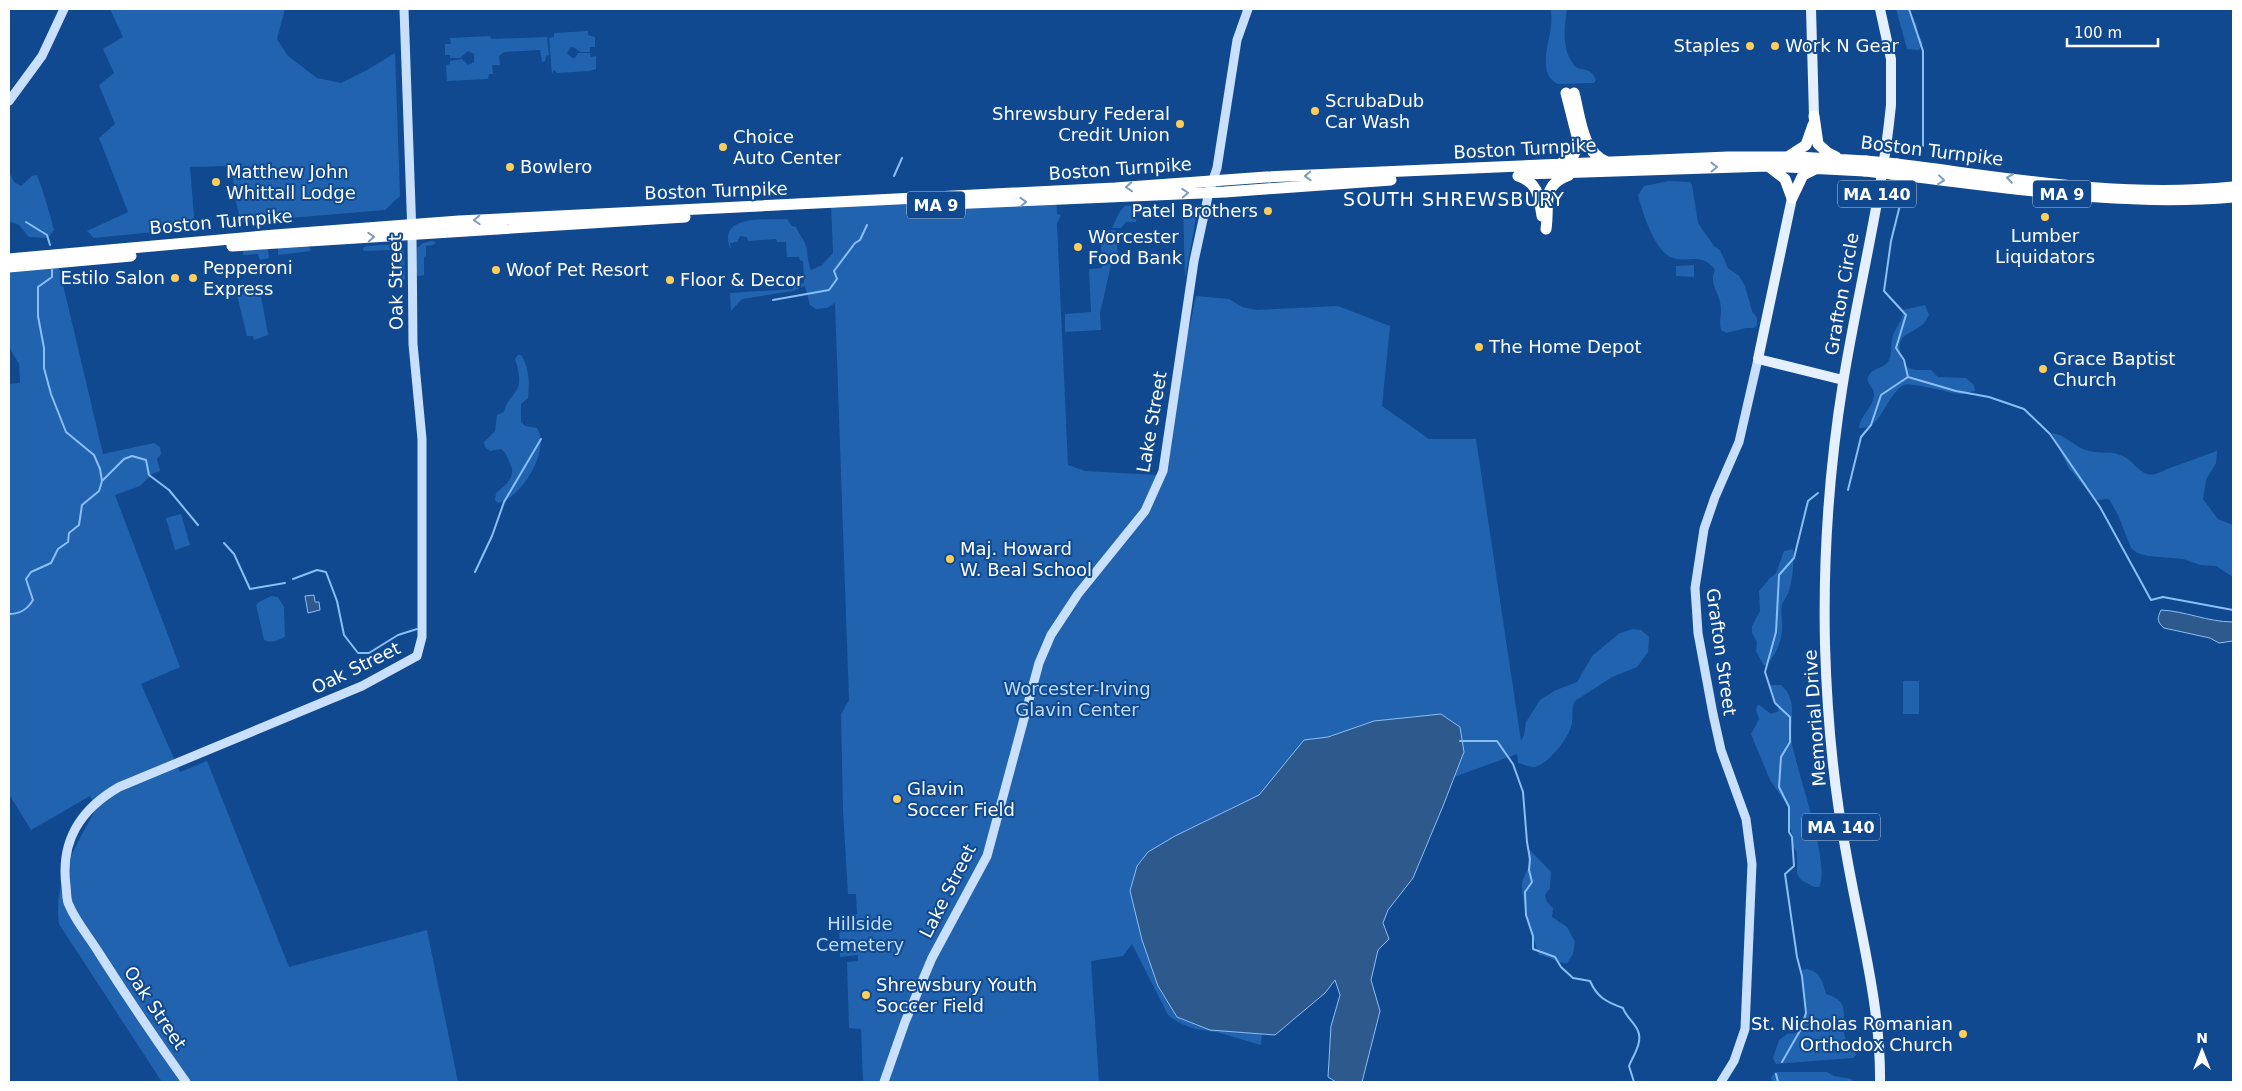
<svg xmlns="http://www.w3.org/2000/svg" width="2242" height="1091" viewBox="0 0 2242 1091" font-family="'DejaVu Sans',sans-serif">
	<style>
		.green { fill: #2163af }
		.water { fill: #2e598d; stroke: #8abef7 }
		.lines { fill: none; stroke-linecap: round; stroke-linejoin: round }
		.stream { stroke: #8abef7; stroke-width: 2 }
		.secondary { stroke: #c8dffd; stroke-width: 9 }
		.primary { stroke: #e4efff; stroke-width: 10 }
		.highway { stroke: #fff; stroke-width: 11 }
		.highway-bridge { stroke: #fff; stroke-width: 11 }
		.oneway { stroke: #7c9bc1 }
		.poi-dot { fill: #ffce5a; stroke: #10498f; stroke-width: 2 }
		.labels { text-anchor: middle; stroke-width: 4; stroke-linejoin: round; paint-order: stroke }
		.shield { fill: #10498f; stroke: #b7c8dd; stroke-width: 1 }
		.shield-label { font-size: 16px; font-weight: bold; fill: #fff }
		.poi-label { font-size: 18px; fill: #fff; stroke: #10498f; text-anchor: start }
		.street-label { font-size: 18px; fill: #fff; stroke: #10498f }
		.park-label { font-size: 18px; fill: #c0ddfe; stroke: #10498f }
		.neighbourhood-label { font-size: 19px; letter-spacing: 1px; fill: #fff; stroke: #10498f }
	</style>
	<rect width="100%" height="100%" fill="#10498f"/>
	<!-- green -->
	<path class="green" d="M110,9h175l-8,30 11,17 29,22 24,5 28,-14 26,-16 5,143 -15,14 -144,12 -7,-28 -1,-20 -3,-8 -40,1 5,61 -101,10 -7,-7 41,-19 -29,-74 16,-14 -16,-39 15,-12 -11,-24 20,-12z
		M1550,9h17c-3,19 -6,44 10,59 10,2 15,2 19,12l-2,3 -36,1c-27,-13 0,-55 -8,-75z
		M1896,9h12l9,16 1,8 5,10 -4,7 -12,-1z
		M588,31v4l7,2v10h-5v5h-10l-5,-4 -4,-1 -4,6 5,5h3l3,-5h12l1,4 5,-1v13l-7,2 -32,2 -3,-3 -2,4 -3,-36 5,-1v-4z
		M490,36l1,3 56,-2 2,18 -3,1 -1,5 -3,1 -2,-12 -36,2 -5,4 1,9h-8l1,9h-4l-1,5 -41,2 -1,-16 4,-1v-3l12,-2 6,6 6,-3v-8l-6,-3 -8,7h-10v-3h-5v-11h6l-1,-6z
		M9,171l5,11 7,4 11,-10 5,-1c7,18 12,36 17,55l-6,8 -19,-1 -10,-12 -10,-4z
		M1669,181l21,1 2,3 6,38 16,23 6,4 8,18 11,8 6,10 7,25 5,7v7l-3,3h-8l-20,5 -5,-3c-2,-8 0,-13 0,-21 0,-15 -13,-24 -6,-39 -13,-18 -26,-7 -42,-12 -18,-5 -31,-47 -35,-63l6,-9z
		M1056,194l1,20 4,1 -4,9 11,241 17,6 73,4 38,-179 33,3 13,8 15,3 81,-4 52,20 -8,80 47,33h47l45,302 3,-6 2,-13 14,-22 16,-10 21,-8 16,-27 27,-22 13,-4 8,1 8,7 -1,15 -11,15 -25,10 -37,24c-4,7 -2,14 -3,22 -2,14 -24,42 -38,44 -5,0 -11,-3 -16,-4l-1,-9 -238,87 -18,204c-15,-4 -31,-10 -46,-13 -20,-3 -30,-4 -47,-17l-36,-71 -9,12 -32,5 8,121h-232l-4,-1 -2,-52 -12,-1 -2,-66 11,-1v-6l-18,2 -1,-42 18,-1 -1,-20h-8l-5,-84 -2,-96 8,-14 -14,-397 -8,5 -11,1 -6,-4 -5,-19 -12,5 -51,8 -11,12 -1,-18 63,-4v-5l11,-1 -1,-22 -3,-1 -1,-3h-12l-1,-15h-9l-1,-3 -28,2 -1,-4 -7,-1 -3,6 -7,1 1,6c-2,-3 -3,-7 -3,-11 0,-23 43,-18 59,-19l5,7 4,1c2,6 8,12 10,19 2,9 1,14 5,24l11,-5 11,-12 -2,-50z
		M1183,203l15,4 -13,71z
		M1138,205l-2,17h-10l-5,6h-9l8,-17 5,-5z
		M1116,230l2,27 -16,1 -2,-27z
		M431,241l5,1 -3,3 -7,1v10l-2,1v18l-6,1 -2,-2 1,-26 6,-5z
		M398,244l3,1 3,7 1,27 -4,2 -2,-22 -6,-4 -2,-5 -27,1 -1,-3 4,-2z
		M309,247l2,4 -33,4v-7z
		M268,249l1,9 -9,2 -2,-6 -15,1v-4z
		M57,259l46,195 51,-11 6,4 1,7 -4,5 3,12 -8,3 -12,12 -25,9 65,172 -39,17 39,88 27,-11 82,206 138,-37 31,152h-296l-103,-158c-6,-42 17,-79 37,-115l-6,-13 -59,34 -22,-36v-410l11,-1 -1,-19 -10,-17v-82z
		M1112,261l-12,52 1,17 -36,2v-18l26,-2 -2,-43 13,-1v-6z
		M1694,265v12l-18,-1v-10z
		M260,291l8,44 -14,5 -1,-4h-6l-10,-41z
		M1925,305l4,10c-2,3 -4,8 -7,10 -14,11 -27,9 -21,32 4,15 17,13 30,13l7,7 28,1 8,7 1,6c-5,1 -11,4 -15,3 -10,-1 -50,-12 -56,-9 -19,10 -21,44 -45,43 1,-13 13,-19 15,-32 1,-9 -10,-12 -5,-21 4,-7 13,-6 19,-13 5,-8 2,-19 5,-27 4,-10 10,-14 10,-25z
		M518,355h3c9,14 8,27 7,43l-7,6v18l4,4 12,2c14,21 -15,70 -39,75l-3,-3 1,-7c10,-9 21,-16 14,-30 -3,-6 -4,-11 -9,-14l-11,2 -5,-4 -1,-5 11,-11 2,-16 7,-3c2,-10 7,-13 12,-21 6,-9 2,-24 -1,-32z
		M2052,433c15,2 23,15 37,18 10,3 22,0 31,4 20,7 20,30 47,14l50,-18 -1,12 -10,17 -3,19 15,20 15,6v52l-17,-11 -16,-1 -17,-6 -35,-3 -11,-3 -6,-5 -13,-33 -9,-16 -13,1 -28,-33z
		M181,514l9,31 -15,5 -9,-32z
		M1793,549c1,9 0,30 -3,38 -1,7 -6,12 -8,18 -2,7 1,16 0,24 0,12 -8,31 -18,37l-8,-15 1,-9 -5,-9v-7l8,-15 -1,-20 10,-12 7,-6 8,-22z
		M271,596l7,1 6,10 1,30c-7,3 -14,7 -21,3l-8,-35 3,-3z
		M1903,681h16v33h-16z
		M1770,685h11c18,15 8,38 11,58 5,29 39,122 27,144h-5l-13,-7 -4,-6v-21l-5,-9 1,-7 -4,-13 -1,-18 -18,-26 -19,-46 8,-15 -3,-10 2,-5 13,10 8,-3z
		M1530,850l21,22 -1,16 -5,7 2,7 6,6 -1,9 15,10 8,15 -2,12 -6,9c-9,1 -16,-7 -28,-8 -6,-18 -18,-53 -17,-72 1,-7 6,-12 7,-18 0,-7 -3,-9 1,-15z
		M1806,969c14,2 17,13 20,25 26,8 15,21 18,40 1,8 10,12 12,21l-3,3 -77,6 -3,-6 6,-18 8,-6 9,-1c15,-23 9,-37 4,-62z
		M1775,1072h52l7,4 17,3 2,3h-80l-2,-4z"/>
	<!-- water -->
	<path class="water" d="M314,595l1,7h4l1,8 -12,3 -3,-17z
		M2161,610c24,1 47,12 72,12v19l-14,2 -9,-5 -46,-10c-7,-6 -7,-10 -3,-18z
		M1441,714l19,13 4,25 -21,54 -30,72 -25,32 -5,13 6,16 -11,11 -7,30 9,31 -18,71h-26l-8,-5 3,-51 9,-31 -5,-15 -10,13 -50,42 -65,-5 -33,-13 -19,-31 -16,-46 -12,-49 7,-25 11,-14 27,-16 84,-41 45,-55 24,-3 46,-16z"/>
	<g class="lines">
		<!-- stream -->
		<path class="stream" d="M1909,9l14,42v95
			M894,176l8,-18
			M26,222l21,13 3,10
			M52,270v7l-14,10v29l6,32v20l7,26 15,38 28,23 6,14 2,12
			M773,300l56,-10 8,-11 -3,-8 21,-28 5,-3 7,-15
			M1908,377l48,14 33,6 35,12 26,25 50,73 51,93 12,-3 70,13
			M1848,490l13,-53 10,-12 10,-30 27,-18 -4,-17 -8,-12 10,-33 -22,-24 7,-50 9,-36
			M224,543l10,11 16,35 35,-6
			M475,572l17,-36 12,-34 37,-63
			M293,579l24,-9 9,2 11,29 7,34 14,18h11l29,-18 19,-6
			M9,614c11,0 18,-4 24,-14l-7,-21 5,-7 20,-9 7,-14 10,-7 1,-9 10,-8 3,-20 17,-14 3,-10 22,-22 8,-3 14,4 3,15 20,15 29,35
			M1460,741h37l16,23 10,28 4,50 3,17 -1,11 3,12 -7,10 1,23 7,21v13l22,8 6,10 12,11 17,3c7,16 16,21 33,27 3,9 12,15 15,23 5,11 -5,25 -9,35l5,16
			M1782,1062l19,-33 5,-16 -4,-37 -5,-19 -12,-83 9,-8 -2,-29 -3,-5v-25l-10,-20 2,-30 9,-15v-25l-15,-14 -10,-31 11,-40 3,-57 15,-17 14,-57 10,-8
			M1776,1074l2,8"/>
		<!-- secondary -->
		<path class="secondary" d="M9,101l33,-45 22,-47
			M186,1082c-30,-42 -59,-85 -87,-129 -9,-15 -23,-31 -30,-48 -3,-5 -2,-13 -3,-19 -6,-46 15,-77 53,-99l243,-101 55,-30 5,-19v-198l-9,-95 -1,-109 -8,-226
			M884,1082l21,-60 27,-64 55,-102 52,-193 12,-28 27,-41 67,-83 18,-40 31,-210 15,-69 8,-24 20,-128 11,-31
			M1721,1082l13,-21 11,-32 7,-165 -6,-45 -25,-69 -8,-36 -15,-81 -3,-45 9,-59 11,-32 24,-55 19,-83"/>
		<!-- primary -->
		<path class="primary" d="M1811,9l3,107
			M1880,9l11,50v46c-9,93 -33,185 -48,278 -14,87 -20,174 -18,262 2,69 8,139 21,207 13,76 35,153 34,230
			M1792,198l-34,161 85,21"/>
		<!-- highway -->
		<path class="highway" d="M1574,93c6,22 8,60 33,69
			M1814,116l4,28 10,9 8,4
			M1789,156l17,-11 7,-20
			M1560,164l13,-8 6,-12 -13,-51
			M1897,164c112,14 223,35 336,23
			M1768,166l17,13 7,19
			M1522,174l246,-8 97,5
			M1892,174c114,13 227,33 341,23
			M1518,176c20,6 21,21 24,40
			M1792,198l11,-23 14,-7
			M926,205l299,-13 166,-12
			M1546,229c4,-26 -6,-43 23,-54
			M232,246l453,-29
			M9,259l266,-24 184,-14 656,-33 151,-11 462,-20h69l69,4
			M9,267l122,-11"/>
		<!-- highway-bridge -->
		<path class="highway-bridge" d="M1866,161l31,3
			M1865,171l27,3"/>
	</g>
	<!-- one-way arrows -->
	<defs><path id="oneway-chevron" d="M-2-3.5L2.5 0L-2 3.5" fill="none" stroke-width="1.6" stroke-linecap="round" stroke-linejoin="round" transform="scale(1.25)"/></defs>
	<g class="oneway">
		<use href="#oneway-chevron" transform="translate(1714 167) rotate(-1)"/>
		<use href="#oneway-chevron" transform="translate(1308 176) rotate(178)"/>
		<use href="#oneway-chevron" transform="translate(2010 178) rotate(-172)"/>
		<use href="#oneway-chevron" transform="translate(1941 180) rotate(6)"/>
		<use href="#oneway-chevron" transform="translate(1129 187) rotate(175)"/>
		<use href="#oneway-chevron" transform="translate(1185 193) rotate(-4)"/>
		<use href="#oneway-chevron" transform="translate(1023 202) rotate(-2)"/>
		<use href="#oneway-chevron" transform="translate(477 220) rotate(177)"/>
		<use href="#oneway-chevron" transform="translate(371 237) rotate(-3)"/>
	</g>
	<!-- markers -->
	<g class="poi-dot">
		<circle cx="1750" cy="46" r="5"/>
		<circle cx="1775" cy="46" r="5"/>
		<circle cx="1315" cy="111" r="5"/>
		<circle cx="1180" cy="124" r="5"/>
		<circle cx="723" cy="147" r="5"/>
		<circle cx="510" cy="167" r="5"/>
		<circle cx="216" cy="182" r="5"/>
		<circle cx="1268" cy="211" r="5"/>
		<circle cx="2045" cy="217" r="5"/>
		<circle cx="1078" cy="247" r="5"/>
		<circle cx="496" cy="270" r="5"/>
		<circle cx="175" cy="278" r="5"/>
		<circle cx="193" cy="278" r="5"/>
		<circle cx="670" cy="280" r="5"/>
		<circle cx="1479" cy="347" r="5"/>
		<circle cx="2043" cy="369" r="5"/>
		<circle cx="950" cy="559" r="5"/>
		<circle cx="897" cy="799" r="5"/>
		<circle cx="866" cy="995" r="5"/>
		<circle cx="1963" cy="1034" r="5"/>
	</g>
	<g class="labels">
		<!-- shield labels -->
		<g class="shield">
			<rect x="1838" y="180.5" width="78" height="27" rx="4"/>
			<rect x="2033" y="180.5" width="58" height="27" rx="4"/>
			<rect x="907" y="191.5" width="58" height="27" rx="4"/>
			<rect x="1802" y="813.5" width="78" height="27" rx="4"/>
		</g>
		<g class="shield-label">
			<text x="1877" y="200">MA 140</text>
			<text x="2062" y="200">MA 9</text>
			<text x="936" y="211">MA 9</text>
			<text x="1841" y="833">MA 140</text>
		</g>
		<!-- poi labels -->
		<g class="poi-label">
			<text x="1740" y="52" text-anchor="end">Staples</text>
			<text x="1785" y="52">Work N Gear</text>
			<text x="1325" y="107">ScrubaDub<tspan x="1325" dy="21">Car Wash</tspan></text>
			<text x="1170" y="120" text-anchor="end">Shrewsbury Federal<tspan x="1170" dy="21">Credit Union</tspan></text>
			<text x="733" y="143">Choice<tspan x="733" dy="21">Auto Center</tspan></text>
			<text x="520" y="173">Bowlero</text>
			<text x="226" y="178">Matthew John<tspan x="226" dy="21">Whittall Lodge</tspan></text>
			<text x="1258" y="217" text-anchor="end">Patel Brothers</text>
			<text x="2045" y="242" text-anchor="middle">Lumber<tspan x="2045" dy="21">Liquidators</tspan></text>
			<text x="1088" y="243">Worcester<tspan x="1088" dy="21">Food Bank</tspan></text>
			<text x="203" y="274">Pepperoni<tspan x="203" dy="21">Express</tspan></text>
			<text x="506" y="276">Woof Pet Resort</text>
			<text x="165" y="284" text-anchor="end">Estilo Salon</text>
			<text x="680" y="286">Floor &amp; Decor</text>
			<text x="1489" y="353">The Home Depot</text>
			<text x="2053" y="365">Grace Baptist<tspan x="2053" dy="21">Church</tspan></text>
			<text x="960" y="555">Maj. Howard<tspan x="960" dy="21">W. Beal School</tspan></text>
			<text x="907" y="795">Glavin<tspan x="907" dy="21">Soccer Field</tspan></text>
			<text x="876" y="991">Shrewsbury Youth<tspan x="876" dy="21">Soccer Field</tspan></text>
			<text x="1953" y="1030" text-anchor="end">St. Nicholas Romanian<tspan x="1953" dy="21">Orthodox Church</tspan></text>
		</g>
		<!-- street labels -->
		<g class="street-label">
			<text transform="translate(1525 149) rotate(-3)" y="6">Boston Turnpike</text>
			<text transform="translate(1932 151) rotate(7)" y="6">Boston Turnpike</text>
			<text transform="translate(1120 169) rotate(-4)" y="6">Boston Turnpike</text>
			<text transform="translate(716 191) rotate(-2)" y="6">Boston Turnpike</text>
			<text transform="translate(221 222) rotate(-5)" y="6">Boston Turnpike</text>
			<text transform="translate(396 282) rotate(-91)" y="6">Oak Street</text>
			<text transform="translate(1842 294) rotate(-80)" y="6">Grafton Circle</text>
			<text transform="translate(1152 422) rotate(-80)" y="6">Lake Street</text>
			<text transform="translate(1721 652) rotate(82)" y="6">Grafton Street</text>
			<text transform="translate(356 668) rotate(-26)" y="6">Oak Street</text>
			<text transform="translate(1815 718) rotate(-94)" y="6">Memorial Drive</text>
			<text transform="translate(948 891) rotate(-63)" y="6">Lake Street</text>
			<text transform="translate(155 1008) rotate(56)" y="6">Oak Street</text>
		</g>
		<!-- park labels -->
		<g class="park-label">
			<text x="1077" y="695">Worcester-Irving<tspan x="1077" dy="21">Glavin Center</tspan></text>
			<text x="860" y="930">Hillside<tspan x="860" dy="21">Cemetery</tspan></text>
		</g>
		<!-- neighbourhood labels -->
		<g class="neighbourhood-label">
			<text x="1454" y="206">SOUTH SHREWSBURY</text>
		</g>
	</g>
	<!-- border -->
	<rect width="2242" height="1091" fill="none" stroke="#ffffff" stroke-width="20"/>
	<!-- north arrow -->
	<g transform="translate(2202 1051)" stroke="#10498f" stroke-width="4" paint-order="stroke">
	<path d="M0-4L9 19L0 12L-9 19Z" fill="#ffffff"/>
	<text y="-8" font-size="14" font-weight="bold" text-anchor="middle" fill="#ffffff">N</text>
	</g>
	<!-- scale -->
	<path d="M2067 38v8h91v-8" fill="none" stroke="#ffffff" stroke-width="2.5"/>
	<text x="2074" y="38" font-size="15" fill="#ffffff" stroke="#10498f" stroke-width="4" paint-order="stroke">100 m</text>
</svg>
